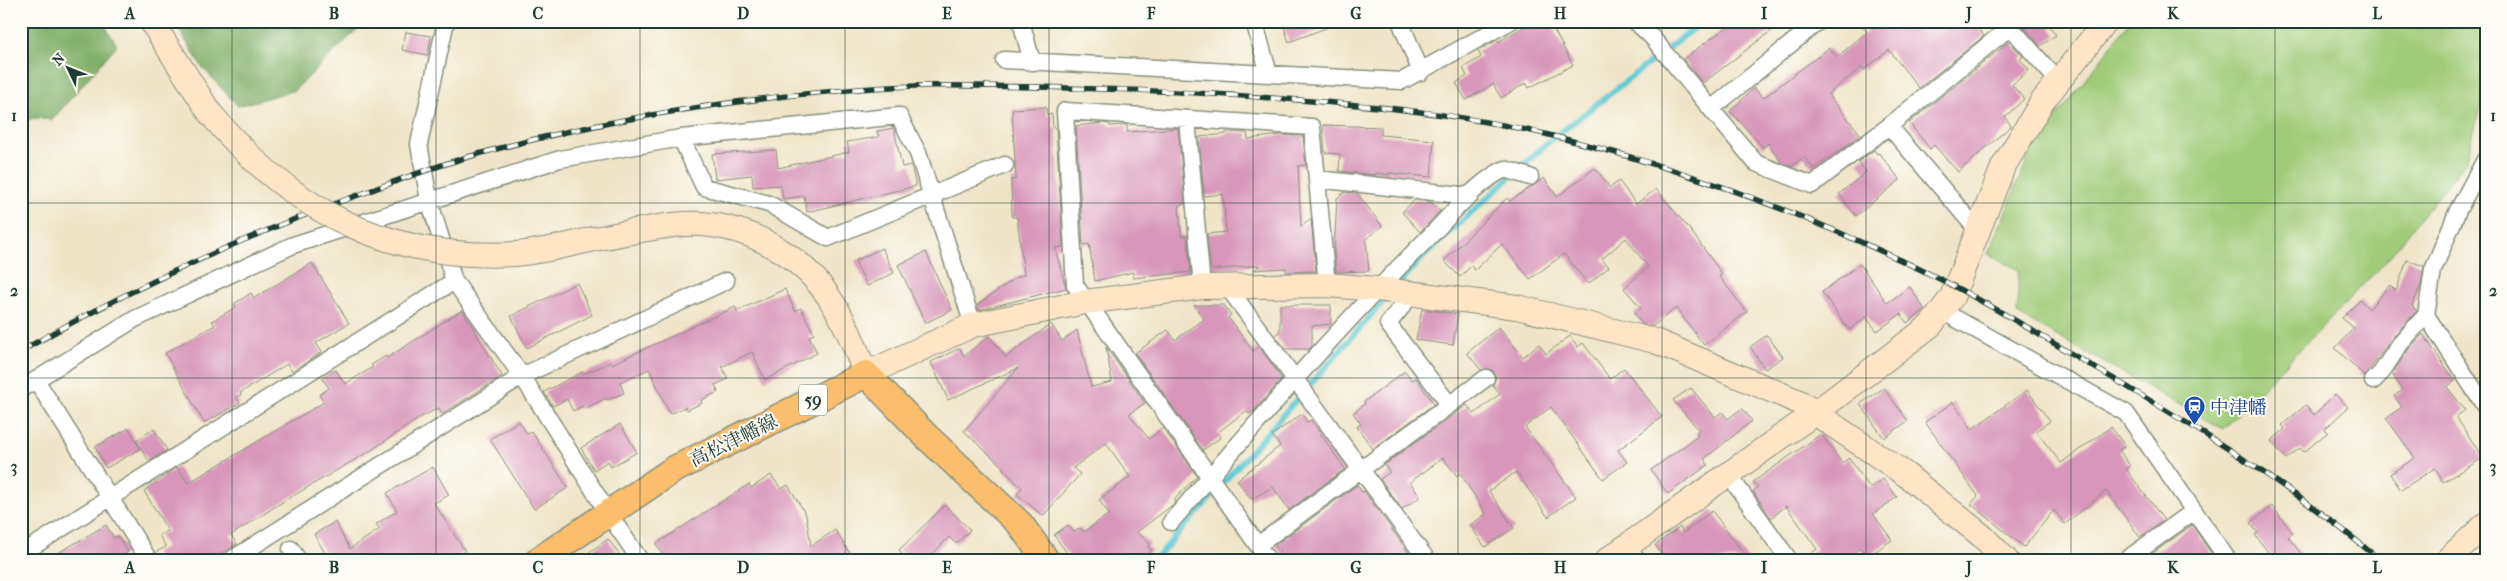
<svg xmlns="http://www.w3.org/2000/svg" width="2507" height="581" viewBox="0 0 2507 581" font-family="'IM FELL French Canon','Noto Serif JP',serif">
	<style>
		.green { fill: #a0cb78; stroke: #608456 }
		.forest { fill: #80af68; stroke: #50764e }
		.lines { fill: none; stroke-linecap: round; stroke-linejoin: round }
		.stream { stroke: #5ac7d2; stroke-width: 6 }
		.building { fill: #d896ba }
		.street-casing { stroke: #87907e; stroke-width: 19 }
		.secondary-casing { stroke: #87907e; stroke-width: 26 }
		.primary-casing { stroke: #87907e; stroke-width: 29 }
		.street { stroke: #fff; stroke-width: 16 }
		.secondary { stroke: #fde5c5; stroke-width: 24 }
		.primary { stroke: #fabe6d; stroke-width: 26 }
		.rail-casing { stroke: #1f3d34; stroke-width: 5.5 }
		.rail { stroke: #fdfcf7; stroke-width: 4; stroke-dasharray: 11; stroke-linecap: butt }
		.secondary-bridge-casing { stroke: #87907e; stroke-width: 26; stroke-linecap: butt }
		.secondary-bridge { stroke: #fde5c5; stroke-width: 24 }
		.grid { fill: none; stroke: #1f3d34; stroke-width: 1; stroke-opacity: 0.55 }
		.labels { text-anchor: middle; stroke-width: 4; stroke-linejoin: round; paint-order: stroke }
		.shield { fill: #fdfcf7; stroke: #62766e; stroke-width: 1 }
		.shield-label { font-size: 18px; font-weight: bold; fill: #1f3d34 }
		.transit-label { font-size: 19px; fill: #164399; stroke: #fdfcf7; text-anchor: start }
		.street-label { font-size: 19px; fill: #1f3d34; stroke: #fdfcf7 }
		.neatline { fill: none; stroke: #1f3d34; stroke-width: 2 }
		.grid-label { font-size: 16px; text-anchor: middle; font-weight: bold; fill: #1f3d34 }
	</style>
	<rect width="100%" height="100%" fill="#fdfcf7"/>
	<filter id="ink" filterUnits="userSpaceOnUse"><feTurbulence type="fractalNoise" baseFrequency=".02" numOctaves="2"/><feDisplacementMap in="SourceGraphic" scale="10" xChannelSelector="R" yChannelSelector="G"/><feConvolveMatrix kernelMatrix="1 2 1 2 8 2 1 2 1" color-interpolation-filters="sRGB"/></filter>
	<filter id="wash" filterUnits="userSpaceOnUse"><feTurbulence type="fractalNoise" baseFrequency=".0096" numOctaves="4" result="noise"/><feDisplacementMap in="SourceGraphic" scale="20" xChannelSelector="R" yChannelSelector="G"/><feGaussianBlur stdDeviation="1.12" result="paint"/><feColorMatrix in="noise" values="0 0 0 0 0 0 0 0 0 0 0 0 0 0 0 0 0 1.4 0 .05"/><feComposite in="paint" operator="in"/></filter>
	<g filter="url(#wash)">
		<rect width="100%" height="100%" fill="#efe4c7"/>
		<!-- green -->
		<path class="green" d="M2130,21h356v62l-19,77 -81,101 -163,168 -206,-115 2,-44 -31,-16 43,-103z"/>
		<!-- forest -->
		<path class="forest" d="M21,21h81l15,24 -65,75 -18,-2 -13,5z
			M174,21h192l-71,69 -57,16 -36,-39z"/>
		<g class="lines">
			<!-- stream -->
			<path class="stream" d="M1396,287l23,-26 127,-117 157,-123
				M1155,560l233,-264"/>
		</g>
		<g id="blocks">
			<!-- building -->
			<path class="building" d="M1282,21h57v2l-50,19z
				M1534,21h15l24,44 -44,23 -3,-5 -25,15 -8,-14 -27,16 -10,-17 11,-7 -4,-8 18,-11 -3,-6 19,-11 1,2z
				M1735,21h49l-81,62 -20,-24z
				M1858,21h114l12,15 -65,52 -30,-38 -25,20 -2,-3 -34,27 33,41 -47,34 -10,-12 -12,9 -10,-3 -14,-20 -5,4 -33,-36 24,-23 9,10 66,-50 8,9 30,-25z
				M2019,21h27l10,14 -16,11z
				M406,32l25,4 -3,19 -26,-5z
				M2010,41l13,16 -3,2 9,11 -17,15 12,14 -19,18 6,9 -53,46 -24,-27 -4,4 -21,-26z
				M1046,107l1,8 5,-1 1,14h3l7,119 -8,1 11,40 -87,22 -2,-5 40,-28 7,-2 -7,-58h-5l-1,-37 5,-1 -4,-70z
				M1103,123l6,1 1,2 17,-1v7l51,-4 7,76 -6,1 2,31h6l4,36 -58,6v-6l-38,9 -6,-37 -6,1 -7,-119z
				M1323,125l58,2v8l53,5 -3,37 -42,-4v2l-13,-2v2l-37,-4 1,-17 -15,-1z
				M894,128l8,39 9,-2 5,21 -109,26 -3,-16 -21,3 -2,-14 -28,2 -1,-12 -37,4 -3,-25 64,-4 2,18 71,-16 -2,-10 32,-5 -2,-6z
				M1226,132l21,1 1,6 33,-4 22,1 3,29 -8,1 3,61 10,-8 5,52 -30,1v-4l-32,2 7,-5 -50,5 -4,-36 19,-2 -3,-38 -19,2 -5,-59 27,-3z
				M1874,150l3,4 2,-1 21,27 -44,36 -17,-22 27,-22 -8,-10z
				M1595,168l15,20 9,-7 17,23 20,-15 35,42 31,43 -3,2 28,36 -43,33 -28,-37 -23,18 -11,-2 -8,-11 7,-5 -17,-20 24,-21 -22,-29 -24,21 7,8 -21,17 -24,-30 -34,25 -28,-35 -27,26 -4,-4 -11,11 -16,-16 63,-63 3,3 34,-23 13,19z
				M1345,192l12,1 25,33 -16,13 3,32 -33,1 -2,-20 3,-54z
				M1415,200l16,2 9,9 -20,21 -18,-20z
				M882,248l12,25 -27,13 -12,-25z
				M926,252l26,58 -27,13 -27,-58z
				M2407,260l17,6 -3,19 -9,21 5,5 -24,26 -28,39 -30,-28 19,-20 -12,-10 18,-18 9,9 21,-24 6,6z
				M312,263l37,60 -33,20 6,9 -30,19 -5,-7 -47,29 1,2 -5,2 4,6 -36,20 -39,-70 50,-28 -3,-4 24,-14 -2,-3 17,-11 3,5z
				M1860,264l27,39 23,-16 15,23 -18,13 -6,-9 -24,17 -11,-14 -17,13 -27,-38z
				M577,283l15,32 -65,33 -16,-32z
				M785,289l10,22 6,-3 13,26 -5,2 8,17 -52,27 -13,-28 -30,15 6,12 -13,6 3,7 -17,8 1,3 -15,7 -2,-3 -15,7 -21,-45 -29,13 4,11 -17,7 -1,-2 -22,11 -2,-3 -9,5 -6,-12 -14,7 -9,-14 38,-20 1,2 28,-12 1,2 123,-57 2,4z
				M1194,305h30l7,10 -3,2 25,34 6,-5 23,33 -27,31 -6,4 -3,-3 -28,21 3,5 -18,13 -68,-97 33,-23 7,10 29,-21z
				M1280,305h51v19l-19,2v20l-3,3h-23l-11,-14 5,-4z
				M1422,309l36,5 -5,31 -37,-5z
				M462,310l40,66 -60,38 -3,-6 -18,9 -51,34 -86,50 -53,34 6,9 -27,16h-51l-3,-8 10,-5 -7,-12 9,-4 -24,-40 33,-24 11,16 136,-81 -5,-7 10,-7 -7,-10 14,-8 9,14 28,-17 -2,-2 15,-9 1,2z
				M1051,324l11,17 15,-11 14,57 21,-5 -6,-35 39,56 -16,11 20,25 14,-11 34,48 -23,24 1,2 -5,5 -33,25 13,12 -2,3 4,3 -10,10h-70l-18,-25 14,-10 6,7 6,-4 4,4 25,-18 -10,-14 31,-23 -24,-34 -33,25 7,6 -37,42 -26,-22 5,-6 -19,-19 1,-1 -40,-37 54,-63 -70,32 -17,-38 29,-14 4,8 25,-20 17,21z
				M1499,327l24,30 16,-13 7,10 24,-18 8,11 5,-4 27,36 14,-11 38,49 -44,33 9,12 -24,17 -52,-72 -26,20 51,70 -28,20 -32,-45 -27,19 25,37 -29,19 -15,-22 16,-11 -26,-41 -3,3 -14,-18 -33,24 10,15 -18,12 -22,-30 10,-7 -6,-7 83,-60 7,9 26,-20 -7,-9 3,-8 -2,-5 -4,-3 -9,1 -14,-17z
				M2423,334l32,47 -8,6 18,23 -9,7 27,41 -40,24 -8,-14 -34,22 -11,-16 25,-16 -29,-40 16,-11 -8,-11 9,-6 -11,-16 16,-24z
				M1767,335l16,22 -18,12 -15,-22z
				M1405,371l7,9 4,-2 18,26 -61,45 -16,-22 4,-3 -8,-11 12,-9 -1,-2z
				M1691,388l24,29 7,-5 6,7 14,-11 10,13 -48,38 4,6 -40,29 -17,-24 47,-34 -2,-3 3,-3 -26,-30z
				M1884,388l24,33 -24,17 -24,-34z
				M2027,390l23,31 -14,10 25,32 50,-36 14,19 -6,4 11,16 -4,3 38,51 -24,17 -34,-46 -41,33 -11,-14 -30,37 -53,-43 7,-8 -53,-74 28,-20 19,27z
				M2335,394l13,13 -23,22 3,3 -24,20 -4,-4 -14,11 -15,-18 14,-12 -3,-4 24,-20 8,10z
				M1302,414l5,8 4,-2 34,49 -56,41 -16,-23 -22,12 -14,-19 43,-34 -8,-11z
				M519,421l8,13 5,-2 36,56 -34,21 -44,-70z
				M620,424l17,28 -26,15 -3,-6 -14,9 -13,-22z
				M129,428l11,21 -34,19 -11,-21z
				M154,429l13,21 -18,11 -13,-21z
				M1821,434l21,29 7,-5 21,30 13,-9 14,18 -24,17 19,26 -25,17 -7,-9 -16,12h-42l15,-11 -31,-43 -15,12 -18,-27 5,-4 -5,-5z
				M433,467l16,28 -15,8 31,48 -13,9h-123l-15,-26 21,-12 15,27 30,-20 -4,-5 21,-13 -10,-18z
				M771,475l10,14 7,-4 18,30 5,31 24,-16 19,30h-188l-10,-16 93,-60 2,4z
				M1357,485l5,7 2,-1 50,69h-128l-11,-15z
				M945,505l25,25 -14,14 -7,-7 -22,23h-21l-7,-10z
				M2272,506l21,27 -5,4 18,23h-32l-19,-25 3,-2 -8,-10z
				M1712,511l37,49h-83l-11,-15 25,-18 3,6z
				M106,525l8,13 4,-2 10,16 -13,8h-69z
				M2192,525l24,35h-59l-5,-6z
				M608,539l15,21h-45z"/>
		</g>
	</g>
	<g filter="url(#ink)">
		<use href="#blocks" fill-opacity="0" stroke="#87907e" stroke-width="1"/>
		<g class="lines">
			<defs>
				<path id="street" d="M446,21l-27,123 10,56 25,81 68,95 86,137 32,47
					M1021,21l11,41
					M1254,21l15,53
					M1400,21l21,51
					M1635,21l16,15 60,73
					M1819,21l-108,88 45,54 56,22 77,-59 121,-99
					M2005,21l53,60
					M1004,60l398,21 109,-60
					M1187,119l15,168
					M1889,126l90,106
					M681,138l23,49 65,17 59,34 177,-73
					M2486,158l-28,52 -25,60 -7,45 60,93
					M1317,179l153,17
					M1227,286l200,274
					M1412,294l-24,30 61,80
					M1942,311l184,102 102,147
					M36,380l113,180
					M2373,381l8,-8 19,-29 26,-29
					M21,389l114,-70 158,-74 267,-86 121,-21 218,-22 19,37 55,172
					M1728,474l61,86
					M1171,522c84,-97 167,-195 258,-285 22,-22 49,-56 76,-68l25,8
					M1258,545l228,-167
					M1626,545l11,15
					M291,549l7,11
					M21,554l433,-273
					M231,560l291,-184 204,-95
					M1268,560l-193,-275 -10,-174 247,16 15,158
					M2126,560l68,-49"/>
				<path id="secondary" d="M151,21l59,92
					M594,239c30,-5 60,-13 90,-15 59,-3 120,30 150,81 14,21 22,46 32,69l107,-49 112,-23 117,-15 125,-2 50,4 140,18 138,34 144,61 106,72 77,62 24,24
					M1607,560l208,-147 116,-88 21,-28 51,-130 39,-65 64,-81
					M2447,560l39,-36"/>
				<path id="primary" d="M539,560l134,-90 193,-96 60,62 94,88 26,36"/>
			</defs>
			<!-- street casing -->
			<use href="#street" class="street-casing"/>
			<!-- secondary casing -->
			<use href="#secondary" class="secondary-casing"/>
			<!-- primary casing -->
			<use href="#primary" class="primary-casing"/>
			<!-- street -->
			<use href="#street" class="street"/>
			<!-- secondary -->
			<use href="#secondary" class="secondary"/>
			<!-- primary -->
			<use href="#primary" class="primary"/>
			<defs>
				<path id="rail" d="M21,351c103,-59 210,-109 321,-150 39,-14 79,-30 119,-42 129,-38 264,-59 398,-70 60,-5 118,-3 178,-2 59,2 118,3 177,7 117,8 236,15 351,45 118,30 234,73 344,125 65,30 127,69 188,105 99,58 195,117 283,191"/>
			</defs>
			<!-- rail casing -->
			<use href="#rail" class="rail-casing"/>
			<!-- rail -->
			<use href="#rail" class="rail"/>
			<defs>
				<path id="secondary-bridge" d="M210,113c80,97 178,148 305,141 27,-2 53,-9 79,-15"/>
			</defs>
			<!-- secondary-bridge casing -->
			<use href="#secondary-bridge" class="secondary-bridge-casing"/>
			<!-- secondary-bridge -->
			<use href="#secondary-bridge" class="secondary-bridge"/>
		</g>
	</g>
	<!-- grid -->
	<path class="grid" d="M232,21v539M436,21v539M640,21v539M845,21v539M1049,21v539M1253,21v539M1458,21v539M1662,21v539M1866,21v539M2071,21v539M2275,21v539M21,203h2465M21,378h2465"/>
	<!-- icons -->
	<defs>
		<symbol id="station-pin" viewBox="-11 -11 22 30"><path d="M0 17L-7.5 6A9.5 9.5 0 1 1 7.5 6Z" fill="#1a4fb4" stroke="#fdfcf7"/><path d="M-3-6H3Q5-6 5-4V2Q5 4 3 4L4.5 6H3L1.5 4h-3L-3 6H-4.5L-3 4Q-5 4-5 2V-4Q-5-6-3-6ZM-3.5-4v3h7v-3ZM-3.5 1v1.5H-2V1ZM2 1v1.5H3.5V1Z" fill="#fff"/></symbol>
	</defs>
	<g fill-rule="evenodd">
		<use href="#station-pin" x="2182" y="394" width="25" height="34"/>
	</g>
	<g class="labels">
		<!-- shield labels -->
		<rect class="shield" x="799" y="384.5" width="28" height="31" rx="4"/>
		<g class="shield-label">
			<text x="813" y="406">59</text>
		</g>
		<!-- transit labels -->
		<g class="transit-label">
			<text x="2210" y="414">中津幡</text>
		</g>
		<!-- street labels -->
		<g class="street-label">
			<text transform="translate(733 440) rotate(-26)" y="7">高松津幡線</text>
		</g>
	</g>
	<!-- margin -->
	<rect width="2507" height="581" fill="none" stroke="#fdfcf7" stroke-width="55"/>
	<!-- north arrow -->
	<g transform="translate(68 68) rotate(313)" stroke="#fdfcf7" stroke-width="4" paint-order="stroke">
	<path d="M0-4L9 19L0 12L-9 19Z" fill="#1f3d34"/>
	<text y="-8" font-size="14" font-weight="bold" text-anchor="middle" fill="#1f3d34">N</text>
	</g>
	<rect x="28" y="28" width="2452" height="526" class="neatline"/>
	<g class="grid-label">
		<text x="130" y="19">A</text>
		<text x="334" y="19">B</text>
		<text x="538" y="19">C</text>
		<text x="743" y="19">D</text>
		<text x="947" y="19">E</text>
		<text x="1151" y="19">F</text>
		<text x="1356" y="19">G</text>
		<text x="1560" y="19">H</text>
		<text x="1764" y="19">I</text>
		<text x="1969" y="19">J</text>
		<text x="2173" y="19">K</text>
		<text x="2377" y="19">L</text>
		<text x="14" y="121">1</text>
		<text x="2493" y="121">1</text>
		<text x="14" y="296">2</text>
		<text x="2493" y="296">2</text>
		<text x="14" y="472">3</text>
		<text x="2493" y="472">3</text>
		<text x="130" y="573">A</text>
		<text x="334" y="573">B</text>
		<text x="538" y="573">C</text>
		<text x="743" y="573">D</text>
		<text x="947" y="573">E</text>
		<text x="1151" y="573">F</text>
		<text x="1356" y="573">G</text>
		<text x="1560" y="573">H</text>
		<text x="1764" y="573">I</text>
		<text x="1969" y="573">J</text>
		<text x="2173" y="573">K</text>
		<text x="2377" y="573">L</text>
	</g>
</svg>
